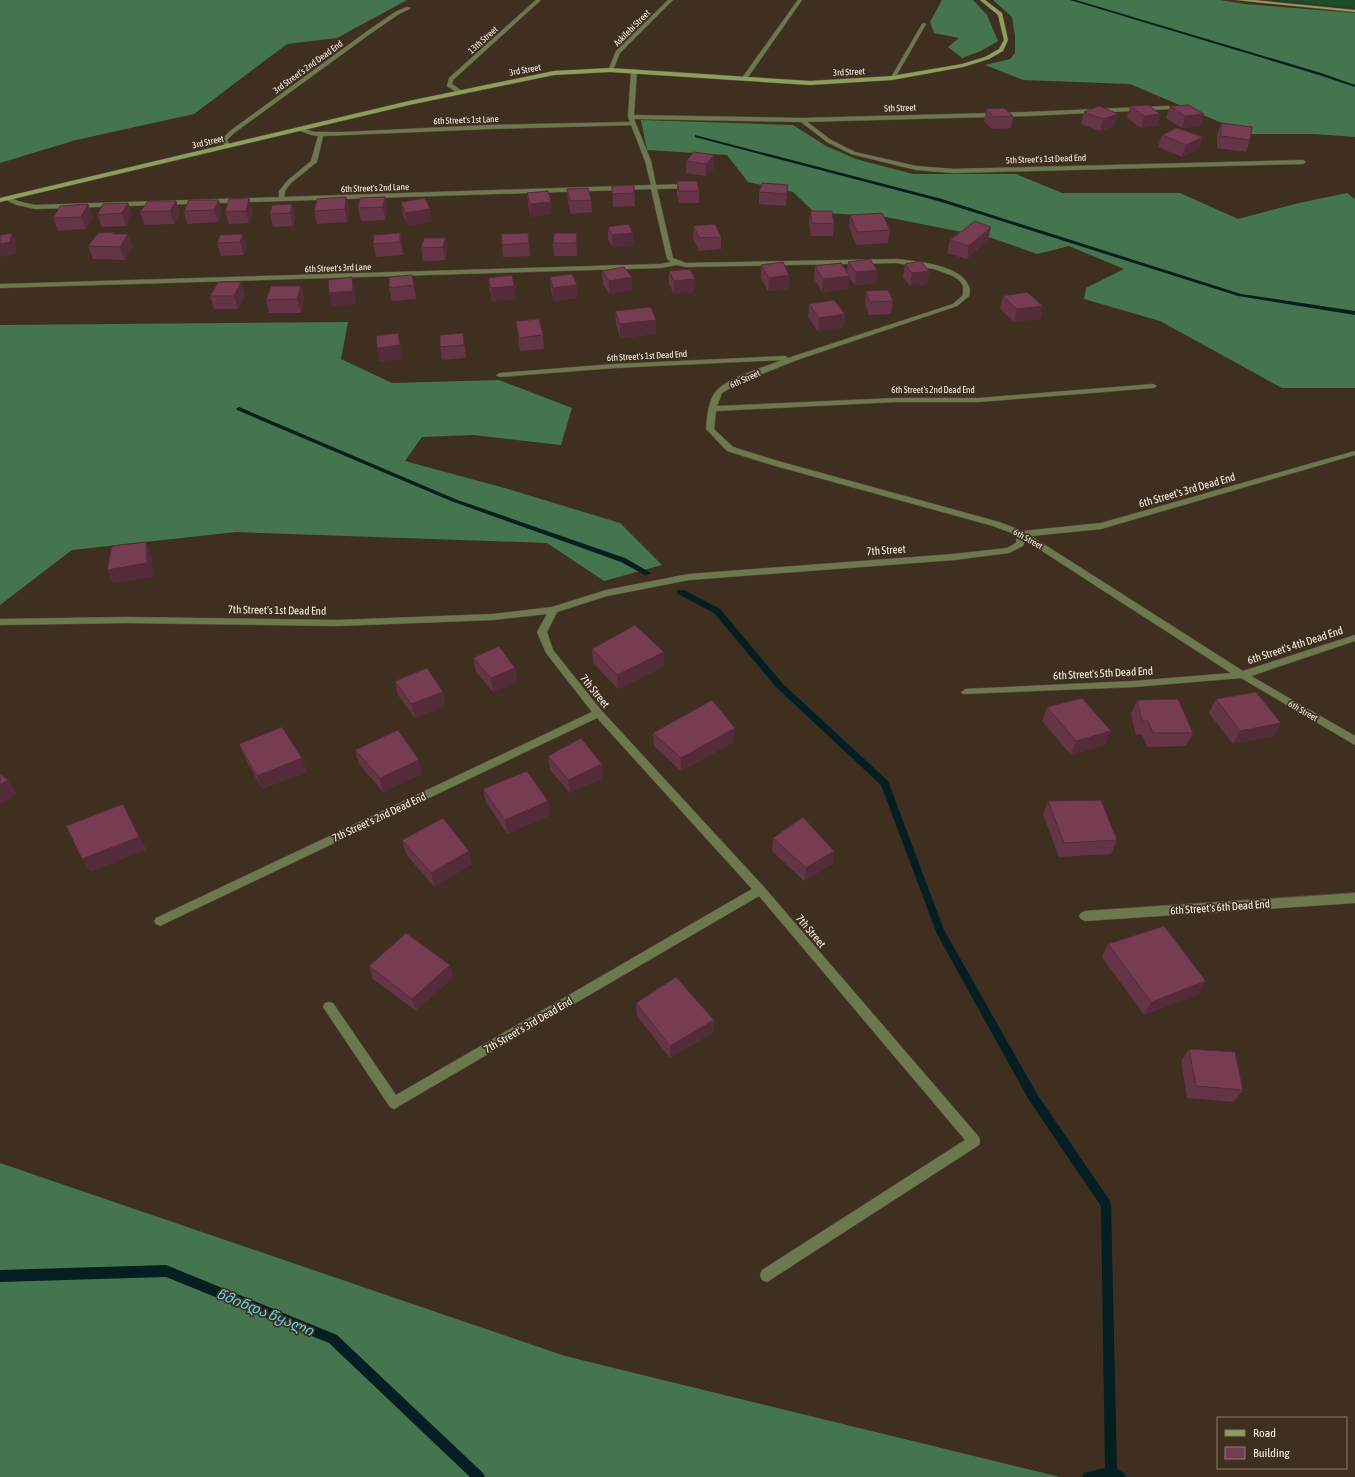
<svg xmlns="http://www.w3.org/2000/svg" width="1355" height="1477" viewBox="0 0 1355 1477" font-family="'Asap Condensed','Noto Sans Georgian',sans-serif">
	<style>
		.green { fill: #1d4c28 }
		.forest { fill: #45754e }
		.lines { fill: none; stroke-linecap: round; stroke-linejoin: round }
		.stream { fill: #041e22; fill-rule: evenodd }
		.lane-casing { stroke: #5d4e40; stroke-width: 1 }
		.street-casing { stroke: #5d4e40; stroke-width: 1 }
		.secondary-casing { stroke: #5d4e40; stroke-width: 1 }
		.lane { fill: #6c794e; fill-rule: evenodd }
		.street { fill: #6c794e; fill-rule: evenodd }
		.secondary { fill: #8ba05b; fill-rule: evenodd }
		.wall { fill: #653447 }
		.shaded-wall { fill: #532b39 }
		.building { fill: #763d52; stroke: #532b39 }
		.labels { text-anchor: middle; stroke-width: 3.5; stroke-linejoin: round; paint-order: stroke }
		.far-street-label { font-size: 9px; fill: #fcf2e9; stroke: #3f2f20 }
		.street-label { font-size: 11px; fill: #fcf2e9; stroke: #3f2f20 }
		.near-water-label { font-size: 14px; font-style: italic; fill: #5ed9ee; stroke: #3f2f20 }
	</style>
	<rect width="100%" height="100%" fill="#3f2f20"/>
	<!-- green -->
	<path class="green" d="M1271,0h84v8z"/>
	<!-- forest -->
	<path class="forest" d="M0,0h407l-70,38 -50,6 -93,70 -118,26 -76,23z
		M942,0h31l14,15 11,26 -17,10 -19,7 -14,-11 11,-9 -25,-5 -4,-11z
		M993,0h227l25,4 110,9v124l-41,-3h-66l-118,-50 -107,-4 -38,-15 25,-6 5,-6v-17l-3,-19z
		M641,120l152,5 33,21 30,13 57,15h103l46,19h118l58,26 61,-16 48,-10 8,6v189h-73l-122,-67 -76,-22 2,-11 38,-19 -55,-23 -32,8 -45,-16 -106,-21 -72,-5 -21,-20 -45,-10 -21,-27 -80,-5z
		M348,322l-7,37 51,24 107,-3 73,28 -11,37 -87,-10 -52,2 -17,24 103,28 112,34 42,42 -58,16 -57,-38 -311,-11 -164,18 -72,55v-280z
		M0,1163l565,193 495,121h-1060z"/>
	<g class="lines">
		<!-- stream -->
		<path class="stream" d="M1070,0h6l245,73 34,12v2l-36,-12z
			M695,135l247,64 299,95 114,17v4l-117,-19 -300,-95 -243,-64z
			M239,407l216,92 170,59 26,15 -4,2h-2l-24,-13 -170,-61 -214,-91 -1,-1z
			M678,590h6l36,19 63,75 105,97 56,149 93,164 73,107 1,4 6,264 7,4 2,4h-44l2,-4 21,-5 -4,-262 -72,-106 -92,-166 -56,-149 -104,-97 -63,-75 -36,-19 -1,-2z
			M166,1265l171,70 146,138 2,4h-15l-141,-134 -163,-66 -166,5v-12z"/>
		<defs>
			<path id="lane" d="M1169,106l3,2 -1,1 -144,7 -225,6 -3,-2 3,-2 225,-6z
				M633,122l3,2 -1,1 -146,4 -166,7 -6,26 -26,21 -6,8 -1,10 -5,-1v-9l8,-10 24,-20 7,-25 -7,-1 -13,-5v-2l2,-1 14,5h30l145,-7z"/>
			<path id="street" d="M536,0h5l-88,80 -1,4 10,7v2h-4l-11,-7 2,-8z
				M668,0h5l-53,53 -7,17 -5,1 8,-20z
				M798,0h4l-56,80h-4v-2z
				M407,7l4,1 -12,6 -29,20 -136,99 -7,7 4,7 -5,1 -5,-8 9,-9 136,-99 29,-20z
				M924,23l2,1 -31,54 -5,1 32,-55z
				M634,69l3,2 -3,44 168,3 29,22 24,12 61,14 38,3 349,-9 3,2 -3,2 -349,9 -38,-3 -65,-16 -24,-12 -26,-20 -167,-3 17,42 5,24 34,-1 3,2 -3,2 -33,1 16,69 13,5 210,-4c19,2 67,6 73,28 1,2 1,6 0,9l-12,10 -160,54 -60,24 -15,9 -5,13 178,-8h84l174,-14 4,2 -4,2 -174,14h-84l-179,9 -2,18 19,18 45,14 221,61 24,9 78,-8 254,-72v4l-254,74 -70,7 212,135 112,-36v6l-104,35 104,60v9l-114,-67 -107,9 -171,7 -2,-2 5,-3 168,-8 97,-8 -206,-133 -2,6 -14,7 -55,7 -265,20 -82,16 -50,16 -10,20 6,18 48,60 163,177 215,250 1,4 -1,4 -212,137 -5,-2 -2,-5 2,-5 203,-130 -206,-244 -365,213 -4,-2 -67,-100 2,-4 4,-1 4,1 63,92 356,-206 -155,-171 -433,206 -4,2 -4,-2 -2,-3 2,-3 436,-206 -46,-59 -9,-21 10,-18 -54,6 -156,6 -211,-3 -126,2v-6l126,-2 211,3 156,-6 59,-7 54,-17 83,-16 265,-20 53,-6 9,-5 1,-8 -24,-9 -221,-61 -45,-14 -21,-22c1,-11 2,-30 11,-39 14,-14 46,-22 65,-30l-167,8 -115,9 -4,-2 4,-2 115,-9 170,-8 3,2 165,-54 10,-9v-9l-3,-5 -7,-5 -19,-7 -38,-6 -210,4 -9,-2 -17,3 -660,20v-4l660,-20 11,-2 -4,-3 -16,-70 -616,20 -18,-4 -13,-6 3,-2 14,5 14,3 616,-20 -6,-24 -17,-44 3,-46z
				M1355,893v10l-270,18 -4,-2 -2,-3 2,-3 4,-2z"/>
			<path id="secondary" d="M980,0h5l17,13 6,27 -5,11 -14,8 -26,8 -71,13 -82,5 -200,-13 -56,3 -145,30 -409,97v-4l409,-97 145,-30 56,-3 200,13 82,-5 70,-12 23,-7 14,-8 5,-9 -6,-25z
				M1236,0h17l102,10v2z"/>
		</defs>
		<!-- lane casing -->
		<use href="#lane" class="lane-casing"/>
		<!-- street casing -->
		<use href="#street" class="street-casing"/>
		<!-- secondary casing -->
		<use href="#secondary" class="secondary-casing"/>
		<!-- lane -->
		<use href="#lane" class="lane"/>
		<!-- street -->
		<use href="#street" class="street"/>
		<!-- secondary -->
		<use href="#secondary" class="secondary"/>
	</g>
	<!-- wall -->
	<path class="wall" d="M1099,106l16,20 -15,5 -19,-7 3,-12z
		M1130,106l30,8 -3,12 -16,2 -14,-10z
		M1170,106l30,20 -18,2 -16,-10z
		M986,109l27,7 -2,12 -19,1 -8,-8z
		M1221,123l29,17 -4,12 -29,-4v-13z
		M1162,135l41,2 -4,12 -17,8 -24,-10z
		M714,155v13l-8,8 -20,-3v-12z
		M677,181l22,10v12h-20l-2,-9z
		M634,185l1,21 -22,1 -1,-21z
		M788,185l-2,21 -27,-2v-12z
		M567,189l24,11 1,12 -21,2 -3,-12z
		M527,193l25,21 -21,3 -3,-12z
		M346,197l3,13 -2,12 -30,2 -3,-13z
		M385,197l2,13 -2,10 -24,1 -3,-13z
		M189,200l33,12 -4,10 -31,2 -3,-13z
		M176,201l4,12 -6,11 -29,1 -5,-13z
		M401,202l29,7 2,12 -24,5 -5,-11z
		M128,203l4,12 -6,11 -24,1 -5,-12z
		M88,204l5,13 -7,12 -28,2 -5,-13z
		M292,204l3,12 -2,10 -20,1 -3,-13z
		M253,211l-4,12 -20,1 -4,-12z
		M810,211l24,13 -1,12h-22l-2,-13z
		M850,215l40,15 -2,13 -32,2 -7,-17z
		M694,226l27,11v12l-22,2 -6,-12z
		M608,227l26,18 -21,3 -5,-8z
		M114,232l1,2 18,13 -8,13 -32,-1 -5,-13z
		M400,233l2,13 1,9 -27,2 -3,-13z
		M528,233l2,23 -27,1 -1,-12z
		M577,233v23h-23l-1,-13z
		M243,234l3,13 -2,8 -23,1 -4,-13z
		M445,238l2,13 -2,9 -22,1 -2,-13z
		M950,240h38l-21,19 -20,-6z
		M848,262l29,8 -1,13 -21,2 -6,-7 -1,11 -26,3 -8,-13 1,-13 32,6z
		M905,264l24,7 -2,13 -17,2 -7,-9z
		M761,265l28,10 -1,14 -20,2 -7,-13z
		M602,271l30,6v13l-23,4 -6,-10z
		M669,271l26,8 -1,13 -20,2 -5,-10z
		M412,275l4,24 -24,2 -3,-13z
		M550,277l27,21 -23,3 -3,-11z
		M488,278l26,8 2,13 -24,3 -2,-11z
		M241,282l4,13 -7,14h-24l-4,-13z
		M301,286l3,13 -3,14h-32l-3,-13z
		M866,291l27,10 -2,13 -22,1 -4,-11z
		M1003,296l40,10 -3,13 -26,3 -14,-13z
		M809,304l36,10 -1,13 -26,5 -10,-15z
		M615,311l41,23 -36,4 -4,-14z
		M516,321l27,14 1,14 -24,2z
		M463,333l3,25 -24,2 -2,-13z
		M592,649l72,17 -46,23 -25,-26z
		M473,658l42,10 2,14 -24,10 -17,-20z
		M395,681l48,11 2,14 -30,12 -17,-23z
		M1216,699l65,24 -7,13 -41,8 -24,-31z
		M1137,700l56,33 -7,13 -39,1 -5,-13 -6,1 -5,-21z
		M1047,707l58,38 -34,10 -29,-34z
		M653,733l81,9 -53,29 -27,-25z
		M239,744l68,28 -45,17 -17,-31z
		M355,750l67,24 -39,18 -24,-28z
		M548,756l55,22 -33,15 -20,-23z
		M483,789l65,12 2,14 -43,19 -21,-32z
		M1048,801l69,39 -6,14 -52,3 -16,-43z
		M773,838l61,13 -2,13 -28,17 -32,-30z
		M402,840l70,24 -38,23 -28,-33z
		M1108,944l91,50 -55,21 -42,-58z
		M369,966l84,11 -37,34 -43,-32z
		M636,1003l78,17v12l-44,26 -33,-42z
		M1189,1049l54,41 -9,12 -47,-4 -6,-37z"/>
	<!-- shaded-wall -->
	<path class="shaded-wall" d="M1118,114l-3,12 -15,5 3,-12z
		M1160,114l-3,12 -16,2 3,-12z
		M1204,114l-4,12 -18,2 3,-12z
		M1203,137l-4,12 -17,8 4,-12z
		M714,155v13l-8,8v-12z
		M346,197l3,13 -2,12 -2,-13z
		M385,197l2,13 -2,10 -2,-13z
		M249,198l4,13 -4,12 -3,-12z
		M219,200l3,12 -4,10 -4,-12z
		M176,201l4,12 -6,11 -4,-13z
		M551,202l1,12 -21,3 -1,-13z
		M128,203l4,12 -6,11 -4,-13z
		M88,204l5,13 -7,12 -5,-12z
		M292,204l3,12 -2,10 -3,-13z
		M430,209l2,12 -24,5 -3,-13z
		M991,227l-3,13 -21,19 2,-13z
		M12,233l5,13 -2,9 -15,2v-13z
		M400,233l2,13 1,9 -3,-13z
		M577,233v23l-1,-13z
		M633,233l1,12 -21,3 -1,-13z
		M128,234l5,13 -8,13 -5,-13z
		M243,234l3,13 -2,8 -4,-13z
		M445,238l2,13 -2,9 -2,-13z
		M877,270l-1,13 -21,2 1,-13z
		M929,271l-2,13 -17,2 2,-13z
		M789,275l-1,14 -20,2 1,-13z
		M850,276l-2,13 -26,3 1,-13z
		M352,277l3,13 1,14 -24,3 -3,-14z
		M632,277v13l-23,4v-13z
		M695,279l-1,13 -20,2v-13z
		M241,282l4,13 -7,14 -4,-13z
		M577,285v13l-23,3 -1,-13z
		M301,286l3,13 -3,14 -4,-14z
		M514,286l2,13 -24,3 -1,-14z
		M1043,306l-3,13 -26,3 3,-13z
		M845,314l-1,13 -26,5 1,-14z
		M656,320v14l-36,4v-14z
		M400,345l3,14 -24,3 -2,-14z
		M146,542l6,14 1,21 -40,7 -6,-14z
		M664,652v14l-46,23 -1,-14z
		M515,668l2,14 -24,10 -2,-14z
		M443,692l2,14 -30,12 -4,-14z
		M1281,723l-7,13 -41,8 7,-13z
		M735,728l-1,14 -53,29v-13z
		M1111,731l-6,14 -34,10 5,-14z
		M302,758l5,14 -45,17 -5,-13z
		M419,760l3,14 -39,18 -3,-14z
		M602,764l1,14 -33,15 -2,-13z
		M8,780l9,14 -17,11v-20z
		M548,801l2,14 -43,19 -2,-14z
		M123,804l24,46 -57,22 -8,-13z
		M469,851l3,13 -38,23 -3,-14z
		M834,851l-2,13 -28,17 2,-13z
		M450,965l3,12 -37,34 -4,-12z
		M1206,981l-7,13 -55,21 7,-13z
		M714,1020v12l-44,26v-12z"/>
	<!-- building -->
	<path class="building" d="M1148,105l12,9 -16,2 -14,-10z
		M1189,105l15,9 -19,2 -15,-10z
		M1099,106l19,8 -15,5 -19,-7z
		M1004,108l9,8 -19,1 -8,-8z
		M1221,123l31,4 -2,13 -29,-4z
		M1177,128l26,9 -17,8 -24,-10z
		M694,152l20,3 -8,9 -20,-3z
		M677,181h20l2,10h-20z
		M762,183l26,2 -2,9 -27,-2z
		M634,185v8l-22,1v-8z
		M588,188l3,12 -21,1 -3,-12z
		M548,191l3,11 -21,2 -3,-11z
		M346,197l-1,12 -31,2 3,-12z
		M385,197l-2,10 -25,1 2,-10z
		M249,198l-3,13 -21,1 4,-13z
		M425,198l5,11 -25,4 -4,-11z
		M189,200h30l-5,10 -30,1z
		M148,201h28l-6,10 -30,1z
		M128,203l-6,10 -25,2 6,-11z
		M88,204l-7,13 -28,1 7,-12z
		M292,204l-2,9 -20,1 2,-9z
		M810,211h22l2,13 -22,-1z
		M882,213l8,17 -33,2 -7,-17z
		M975,221l16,6 -22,19 -19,-6z
		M628,224l5,9 -21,2 -4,-8z
		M715,224l6,13 -22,1 -5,-12z
		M114,232l-1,2h15l-8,13 -32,-1 10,-13z
		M12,233l-2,9 -10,2v-9z
		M400,233v9l-27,2 1,-9z
		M528,233l1,10 -27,2 -1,-11z
		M554,233h23l-1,10h-23z
		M243,234l-3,8 -23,1 3,-8z
		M424,238h21l-2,9 -22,1z
		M870,259l7,11 -21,2 -8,-10z
		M921,261l8,10 -17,2 -7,-9z
		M783,262l6,13 -20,3 -8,-13z
		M841,263l9,13 -27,3 -8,-13z
		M624,267l8,10 -23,4 -7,-10z
		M690,269l5,10 -21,2 -5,-10z
		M572,274l5,11 -24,3 -3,-11z
		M412,275l2,10 -25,3v-11z
		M512,275l2,11 -23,2 -3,-10z
		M352,277l1,14 -24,2 -1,-13z
		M218,282h23l-7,14h-24z
		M271,286h30l-4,13 -31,1z
		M888,290l5,11 -23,1 -4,-11z
		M1027,292l16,14 -26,3 -14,-13z
		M834,300l11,14 -26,4 -10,-14z
		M651,307l5,13 -36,4 -5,-13z
		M539,319l4,16 -24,3 -3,-17z
		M398,333l2,12 -23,3 -1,-12z
		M463,333l1,12 -24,2v-12z
		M146,542l1,21 -40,7 5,-24z
		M635,625l29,27 -47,23 -25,-26z
		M499,646l16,22 -24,10 -18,-20z
		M427,668l16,24 -32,12 -16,-23z
		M1256,692l25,31 -41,8 -24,-32z
		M1082,698l29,33 -35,10 -29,-34z
		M1178,699l15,34h-40l-5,-12h-6l-5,-21z
		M712,700l23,28 -54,30 -28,-25z
		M282,727l20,31 -45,18 -18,-32z
		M398,730l21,30 -39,18 -25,-28z
		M581,738l21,26 -34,16 -20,-24z
		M527,771l21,30 -43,19 -22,-31z
		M0,774l8,6 -8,5z
		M1101,800l16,40 -53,3 -16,-42z
		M123,804l16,33 -57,22 -16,-33z
		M803,817l31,34 -28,17 -33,-30z
		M443,818l26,33 -38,22 -29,-33z
		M1164,926l42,55 -55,21 -43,-58z
		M406,933l44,32 -38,34 -43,-33z
		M676,977l38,43 -44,26 -34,-43z
		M1189,1049l46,3 8,38 -47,-4z"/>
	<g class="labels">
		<!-- far-street labels -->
		<g class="far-street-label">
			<text transform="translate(632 28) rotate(-45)" y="3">Askilebi Street</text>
			<text transform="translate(483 40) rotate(-42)" y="3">13th Street</text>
			<text transform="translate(308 67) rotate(-36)" y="3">3rd Street's 2nd Dead End</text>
			<text transform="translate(525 70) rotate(-10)" y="3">3rd Street</text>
			<text transform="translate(849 72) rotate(-3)" y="3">3rd Street</text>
			<text transform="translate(900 108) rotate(-2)" y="3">5th Street</text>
			<text transform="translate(466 120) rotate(-2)" y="3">6th Street's 1st Lane</text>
			<text transform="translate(208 142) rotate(-13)" y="3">3rd Street</text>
			<text transform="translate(1046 159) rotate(-2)" y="3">5th Street's 1st Dead End</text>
			<text transform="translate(375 188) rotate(-2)" y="3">6th Street's 2nd Lane</text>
			<text transform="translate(338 268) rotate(-2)" y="3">6th Street's 3rd Lane</text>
			<text transform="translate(647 356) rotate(-3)" y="3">6th Street's 1st Dead End</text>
			<text transform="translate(745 379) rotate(-24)" y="3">6th Street</text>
			<text x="933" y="393">6th Street's 2nd Dead End</text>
			<text transform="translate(1028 539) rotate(29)" y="3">6th Street</text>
			<text transform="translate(1303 711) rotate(30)" y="3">6th Street</text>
		</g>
		<!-- street labels -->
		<g class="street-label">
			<text transform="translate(1187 490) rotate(-16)" y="4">6th Street's 3rd Dead End</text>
			<text transform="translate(886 550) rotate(-4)" y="4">7th Street</text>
			<text transform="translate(277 610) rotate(1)" y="4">7th Street's 1st Dead End</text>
			<text transform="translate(1295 645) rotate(-18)" y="4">6th Street's 4th Dead End</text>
			<text transform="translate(1103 673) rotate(-3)" y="4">6th Street's 5th Dead End</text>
			<text transform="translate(595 691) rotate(51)" y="4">7th Street</text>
			<text transform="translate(379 817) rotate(-25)" y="4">7th Street's 2nd Dead End</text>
			<text transform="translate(1220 907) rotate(-4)" y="4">6th Street's 6th Dead End</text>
			<text transform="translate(811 931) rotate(50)" y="4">7th Street</text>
			<text transform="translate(528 1025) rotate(-30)" y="4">7th Street's 3rd Dead End</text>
		</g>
		<!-- near-water labels -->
		<g class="near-water-label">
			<text transform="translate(265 1312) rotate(22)" y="5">წმინდა წყალი</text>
		</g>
	</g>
	<!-- legend -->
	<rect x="1217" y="1417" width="130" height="52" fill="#3f2f20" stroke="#8b7d70"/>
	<rect x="1225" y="1430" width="20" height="6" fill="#8ba05b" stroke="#8b7d70"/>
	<text x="1253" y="1437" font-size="12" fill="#fcf2e9">Road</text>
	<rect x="1225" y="1447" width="20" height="12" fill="#763d52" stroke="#8b7d70"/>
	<text x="1253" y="1457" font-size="12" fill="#fcf2e9">Building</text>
</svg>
